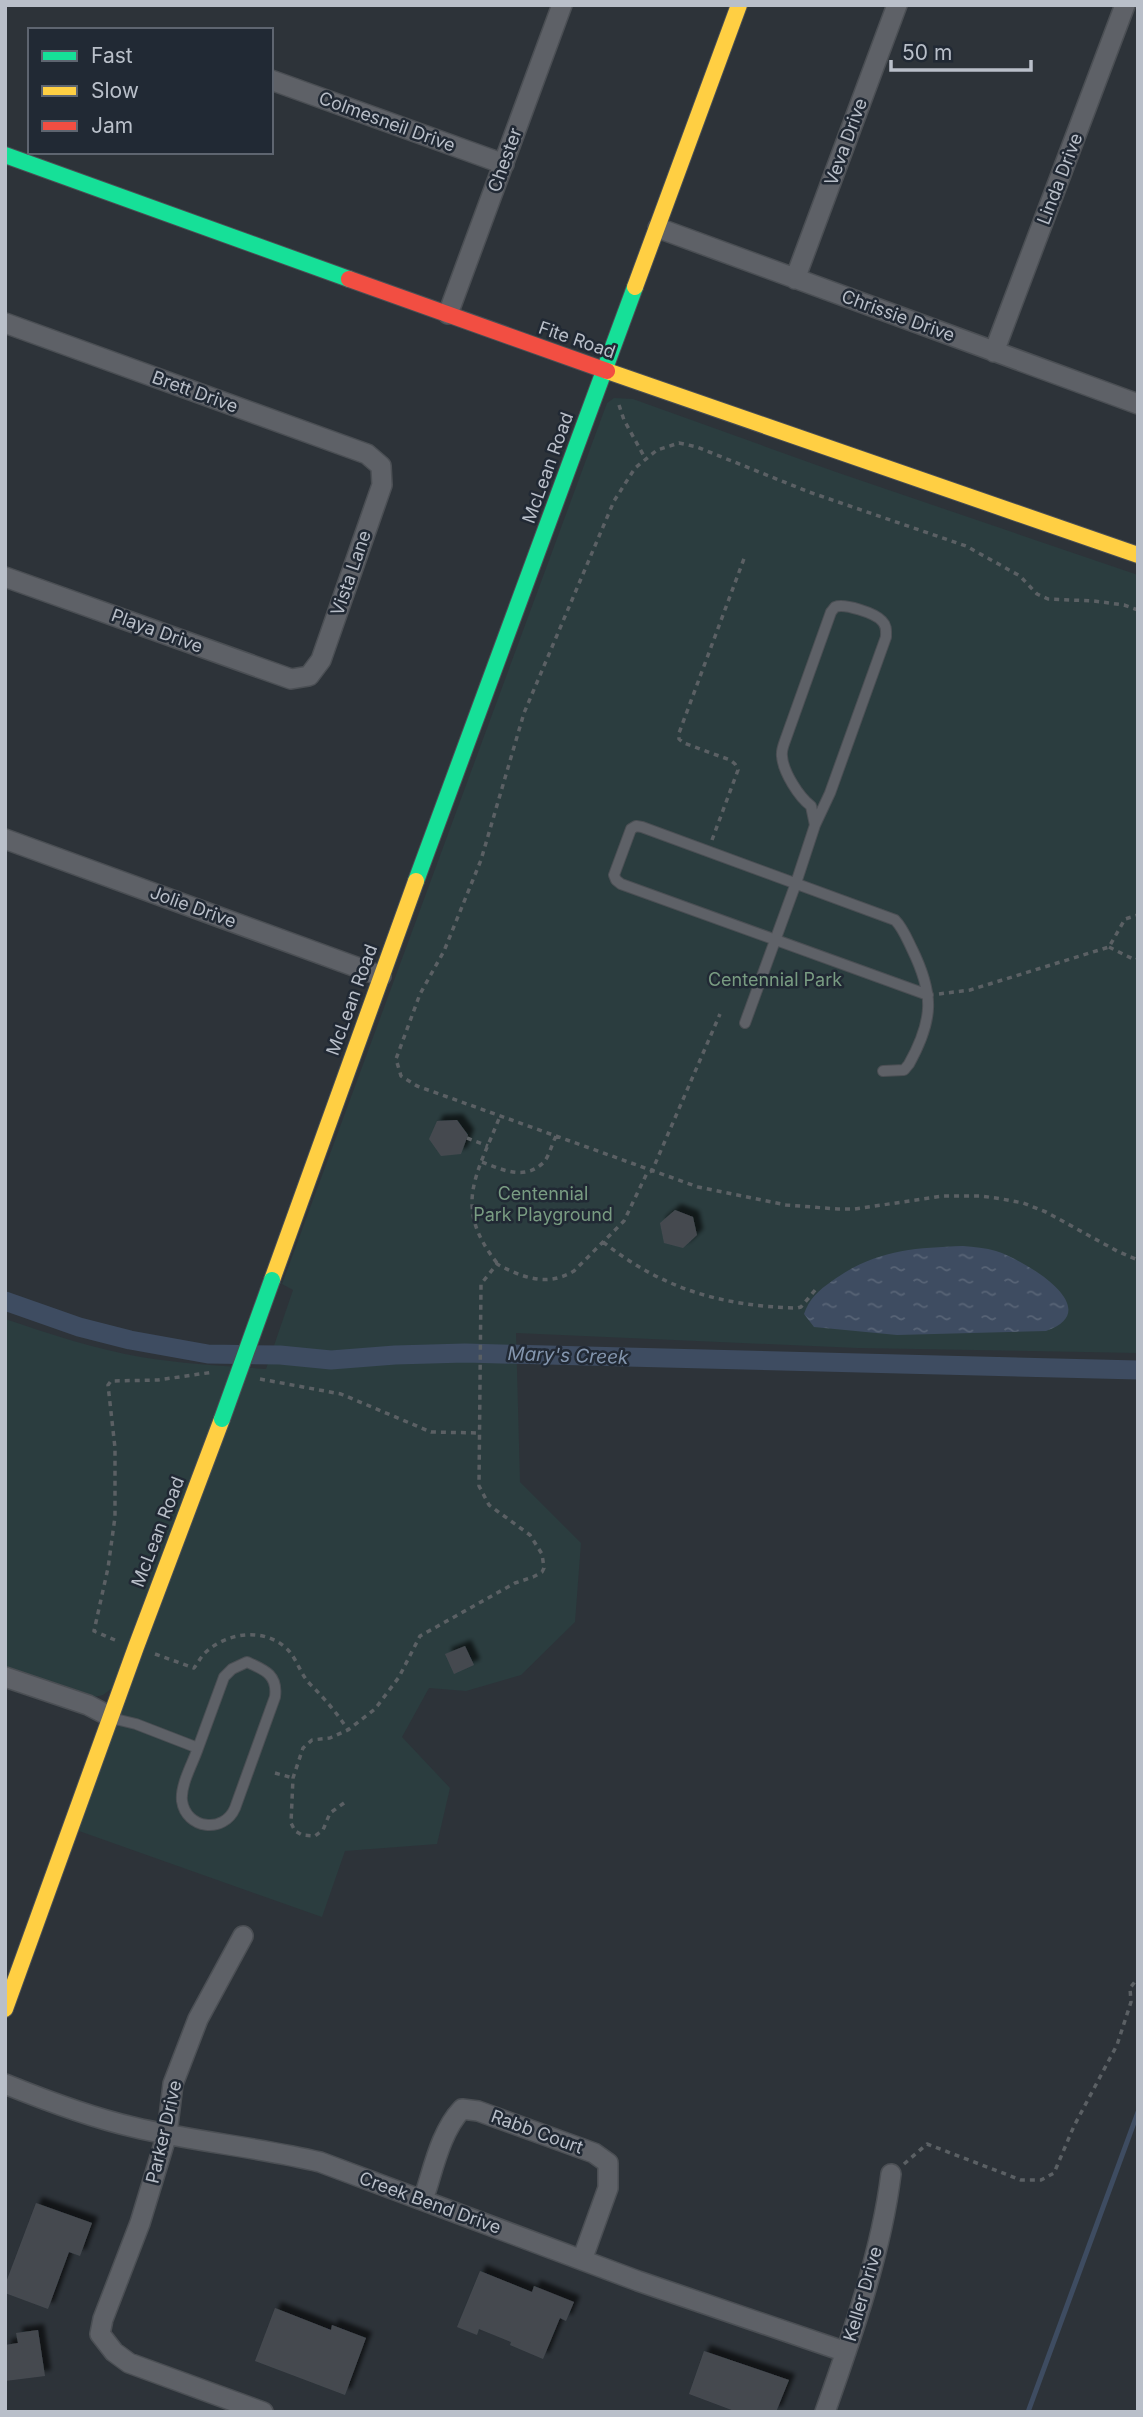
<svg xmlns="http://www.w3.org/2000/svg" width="1143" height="2417" viewBox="0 0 1143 2417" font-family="Inter,sans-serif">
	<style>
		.park { fill: #2b3d3f }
		.water { fill: url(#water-ripples) }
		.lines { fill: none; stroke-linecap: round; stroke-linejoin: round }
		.stream { stroke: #3e4c61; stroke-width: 5 }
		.canal { stroke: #3e4c61; stroke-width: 19 }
		.building { fill: #454a50; filter: url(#shadow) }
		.lane-casing { stroke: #4b4f54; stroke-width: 12 }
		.street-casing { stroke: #4b4f54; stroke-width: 22 }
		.fast-casing { stroke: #4b4f54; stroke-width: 18 }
		.slow-casing { stroke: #4b4f54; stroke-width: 18 }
		.jam-casing { stroke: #4b4f54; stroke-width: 18 }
		.path { stroke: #5b6064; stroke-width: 3.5; stroke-dasharray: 5 5; stroke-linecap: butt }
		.lane { stroke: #5e6167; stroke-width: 10 }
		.street { stroke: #5e6167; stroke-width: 19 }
		.fast { stroke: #16e098; stroke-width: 16 }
		.slow { stroke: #ffcf43; stroke-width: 16 }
		.jam { stroke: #f24e42; stroke-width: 16 }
		.fast-bridge-casing { stroke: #4b4f54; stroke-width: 18; stroke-linecap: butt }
		.fast-bridge { stroke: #16e098; stroke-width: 16 }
		.labels { text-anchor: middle; stroke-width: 5; stroke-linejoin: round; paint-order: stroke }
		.street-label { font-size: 18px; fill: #b9bfc9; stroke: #212934 }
		.park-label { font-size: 18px; fill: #799c82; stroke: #212934 }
		.water-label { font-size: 19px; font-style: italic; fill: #8395ad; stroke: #212934 }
	</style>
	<defs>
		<pattern id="water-ripples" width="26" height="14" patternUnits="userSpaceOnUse" patternTransform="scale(1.75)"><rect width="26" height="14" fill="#3e4c61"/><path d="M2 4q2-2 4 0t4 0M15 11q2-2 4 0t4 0" fill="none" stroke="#586476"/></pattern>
		<filter id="shadow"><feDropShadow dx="6" dy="-6" stdDeviation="2" flood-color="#0009"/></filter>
	</defs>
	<rect width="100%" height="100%" fill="#2d3339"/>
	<!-- park -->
	<path class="park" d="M614,398l19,1 203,73 302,103v778l-281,-5 -341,-15 4,149 61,61 -6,79 -54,53 -55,16 -37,-3 -27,49 48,51 -13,56 -92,7 -23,66 -243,-86 32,-142 -8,6 -9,2 -89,-31v-347c45,15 90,30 136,38 42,7 83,9 125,12l27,-79 -11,-6 325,-881z"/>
	<!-- water -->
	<path class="water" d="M963,1246c11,1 23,2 33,5 26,8 113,58 50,80l-149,4 -83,-8 -10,-13c5,-15 15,-24 28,-33 43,-31 80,-33 131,-35z"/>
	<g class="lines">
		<!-- stream -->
		<path class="stream" d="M1028,2412l110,-300"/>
		<!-- canal -->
		<path class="canal" d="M5,1301l74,26 51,13 78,14 72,1 51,5 64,-5 70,-2 673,17"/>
	</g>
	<!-- building -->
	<path class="building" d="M457,1120l11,15 -7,19 -20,2 -12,-17 8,-18z
		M675,1210l18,7 4,18 -14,13 -19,-5 -4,-20z
		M465,1646l9,19 -20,9 -9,-20z
		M36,2203l56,20 -12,33 -11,-4 -21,57 -43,-16v-8z
		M480,2271l52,21 2,-6 40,16 -8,19 -6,-3 -17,41 -33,-14 1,-3 -32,-13 -2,6 -20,-8z
		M275,2308l56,22 1,-5 34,13 -21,57 -90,-34z
		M38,2330l7,46 -40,5v-36l13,-2 -2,-10z
		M704,2351l85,29 -13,32h-39l-48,-18z"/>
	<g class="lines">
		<defs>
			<path id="lane" d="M745,1023l51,-140 19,-58 15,-32 56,-156c0,-6 1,-11 -4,-16 -7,-8 -38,-18 -47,-14l-4,5 -45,126c-2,6 -5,12 -4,18 1,16 17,41 29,50l4,19
				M883,1071l21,-1 5,-6c25,-45 25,-70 3,-115 -5,-10 -9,-21 -17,-29l-253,-93 -6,-1 -5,3 -17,46 2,5 5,4 307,111
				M111,1718l25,6 62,24 26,-71 8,-8 15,-7c18,8 31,13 28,35l-40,111c-11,26 -49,21 -53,-7 -2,-16 11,-38 16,-53"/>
			<path id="street" d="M271,80l233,84
				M658,228l480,176
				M795,279l102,-274
				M448,314l114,-309
				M5,323l362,131 14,12 1,19 -61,175 -12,16 -18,3 -286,-102
				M994,352l131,-347
				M5,839l376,137
				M5,1677l83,28 23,12
				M243,1936l-45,83 -25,65 -6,50 -27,89 -37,96 -3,15 14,18 15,11 134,49
				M5,2084c42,17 84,33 128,43 62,15 125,20 187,35l318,119 208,71
				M423,2200c10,-29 17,-68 39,-91l16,2 116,42 14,10v25l-26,72
				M825,2412c27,-76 56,-158 66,-238"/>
			<path id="fast" d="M5,155l344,124
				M416,881l219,-594"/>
			<path id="slow" d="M635,287l104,-282
				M607,371l531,184
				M272,1280l144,-399
				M5,2009l131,-362 86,-228"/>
			<path id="jam" d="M349,279l258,92"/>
		</defs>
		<!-- lane casing -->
		<use href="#lane" class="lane-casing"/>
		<!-- street casing -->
		<use href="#street" class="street-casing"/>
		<!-- fast casing -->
		<use href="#fast" class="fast-casing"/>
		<!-- slow casing -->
		<use href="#slow" class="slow-casing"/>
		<!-- jam casing -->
		<use href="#jam" class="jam-casing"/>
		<!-- path -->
		<path class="path" d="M619,405l5,15 21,38
			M1138,610l-14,-5 -30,-4 -46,-2 -11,-5 -17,-18 -54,-30 -157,-54 -112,-45 -18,-4 -22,7 -22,18 -21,33 -90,212 -43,147 -37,91 -24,43 -24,65 5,17 16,10 281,101 88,18 52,4h17l88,-13h38l21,3 21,4 23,9 71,39 21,9
			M712,840l26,-70 -3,-6 -5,-4 -46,-17 -5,-4v-6l66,-177
			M1109,947l26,13 3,-1
			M939,994l31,-4 139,-43 16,-28 13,-4
			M467,1138l21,8
			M482,1162c21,8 43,19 62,0 5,-6 8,-18 12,-26
			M603,1242c60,47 118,64 194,66l4,-1 15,-18
			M497,1263c-45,-57 -20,-88 3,-147
			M260,1379l81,15 90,38 48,1
			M115,1640l-21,-9 14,-63 7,-51v-69l-7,-63 3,-4 47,-1 56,-8
			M155,1654l39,14c4,-5 7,-12 13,-17 22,-19 57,-23 79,-3 11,10 14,26 24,36 15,15 27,29 38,46
			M275,1773l18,5
			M344,1803l-14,10 -7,17 -8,6 -13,-1 -7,-4 -4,-8 2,-45 10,-30 9,-8 18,-2 18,-8 27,-21 24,-32 21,-41 95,-53 18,-6 9,-5 2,-4 -2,-14 -12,-19 -41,-30 -10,-19 2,-202 16,-20c26,14 50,23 77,7l50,-50 23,-48 5,-2 68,-157
			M904,2164l23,-20 94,36h20l13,-7 20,-47 43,-81 14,-43 -1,-14 8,-10"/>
		<!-- lane -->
		<use href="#lane" class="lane"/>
		<!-- street -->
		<use href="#street" class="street"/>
		<!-- fast -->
		<use href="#fast" class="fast"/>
		<!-- slow -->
		<use href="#slow" class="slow"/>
		<!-- jam -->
		<use href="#jam" class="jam"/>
		<defs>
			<path id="fast-bridge" d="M222,1419l50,-139"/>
		</defs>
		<!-- fast-bridge casing -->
		<use href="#fast-bridge" class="fast-bridge-casing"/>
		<!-- fast-bridge -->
		<use href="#fast-bridge" class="fast-bridge"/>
	</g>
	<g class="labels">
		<!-- street labels -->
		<g class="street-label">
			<text transform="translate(387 122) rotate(20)" y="6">Colmesneil Drive</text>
			<text transform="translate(846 142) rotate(-70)" y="6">Veva Drive</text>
			<text transform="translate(505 160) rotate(-70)" y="6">Chester</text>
			<text transform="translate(1060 179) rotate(-69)" y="6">Linda Drive</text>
			<text transform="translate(898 316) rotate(20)" y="6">Chrissie Drive</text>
			<text transform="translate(577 340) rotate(19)" y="6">Fite Road</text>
			<text transform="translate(195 392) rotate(20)" y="6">Brett Drive</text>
			<text transform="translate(548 468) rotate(-70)" y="6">McLean Road</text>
			<text transform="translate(351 573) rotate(-71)" y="6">Vista Lane</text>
			<text transform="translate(157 631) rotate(20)" y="6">Playa Drive</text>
			<text transform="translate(193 907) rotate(20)" y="6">Jolie Drive</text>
			<text transform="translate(352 1000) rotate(-70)" y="6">McLean Road</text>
			<text transform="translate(158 1532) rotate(-69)" y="6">McLean Road</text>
			<text transform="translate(164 2132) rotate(-77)" y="6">Parker Drive</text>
			<text transform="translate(537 2132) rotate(20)" y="6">Rabb Court</text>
			<text transform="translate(430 2203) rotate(20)" y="6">Creek Bend Drive</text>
			<text transform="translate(863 2294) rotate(-74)" y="6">Keller Drive</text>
		</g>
		<!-- park labels -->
		<g class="park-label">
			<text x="775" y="986">Centennial Park</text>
			<text x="543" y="1200">Centennial<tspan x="543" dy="21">Park Playground</tspan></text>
		</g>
		<!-- water labels -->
		<g class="water-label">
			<text transform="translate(568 1355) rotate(2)" y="7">Mary's Creek</text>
		</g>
	</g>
	<!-- border -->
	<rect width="1143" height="2417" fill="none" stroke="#b9bfc9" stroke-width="14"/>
	<!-- legend -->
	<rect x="28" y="28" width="245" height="126" fill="#212934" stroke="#5e6570" stroke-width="2"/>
	<rect x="42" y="51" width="35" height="10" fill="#16e098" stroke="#5e6570" stroke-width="2"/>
	<text x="91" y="63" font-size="21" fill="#b9bfc9">Fast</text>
	<rect x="42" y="86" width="35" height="10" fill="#ffcf43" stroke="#5e6570" stroke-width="2"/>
	<text x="91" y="98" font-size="21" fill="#b9bfc9">Slow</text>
	<rect x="42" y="121" width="35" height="10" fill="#f24e42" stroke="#5e6570" stroke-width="2"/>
	<text x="91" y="133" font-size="21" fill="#b9bfc9">Jam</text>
	<!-- scale -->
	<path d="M891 60v10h140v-10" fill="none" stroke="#b9bfc9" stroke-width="3.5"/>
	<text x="902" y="60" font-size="21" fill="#b9bfc9" stroke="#212934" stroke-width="5" paint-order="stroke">50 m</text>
</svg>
